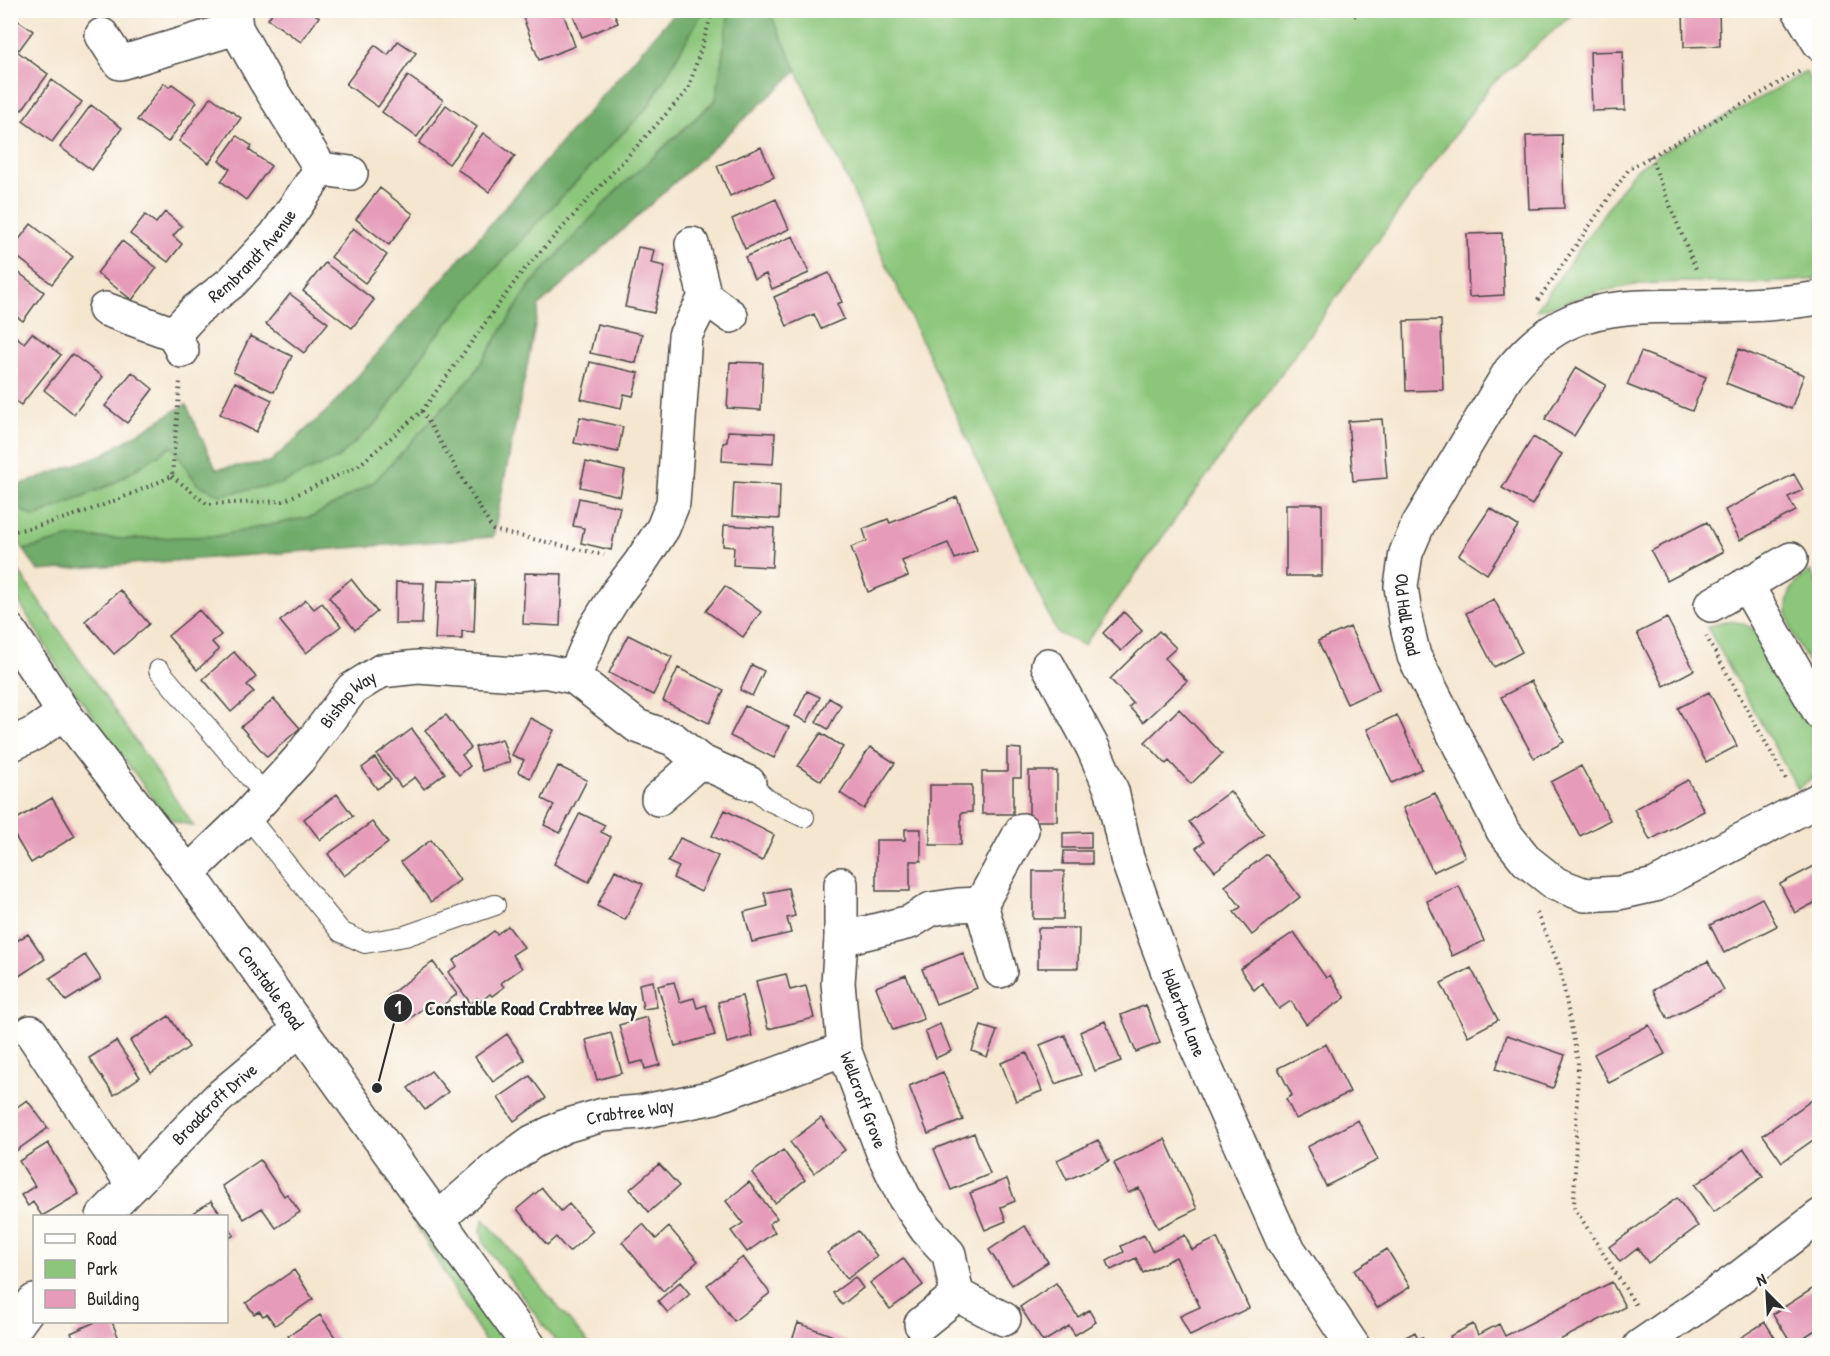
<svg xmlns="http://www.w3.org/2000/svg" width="1830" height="1356" viewBox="0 0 1830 1356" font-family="'Patrick Hand',sans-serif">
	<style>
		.green { fill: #8bc67a; stroke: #5b7852; stroke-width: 1.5 }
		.forest { fill: #70ab6a; stroke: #4e6b4a; stroke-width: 1.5 }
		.building { fill: #e69cb9 }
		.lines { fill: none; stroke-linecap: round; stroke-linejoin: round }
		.service-casing { stroke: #494744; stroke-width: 22 }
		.minor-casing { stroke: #494744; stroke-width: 36 }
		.tertiary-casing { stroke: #494744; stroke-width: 36 }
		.path { stroke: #494744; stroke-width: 4; stroke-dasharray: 1.5 4.5; stroke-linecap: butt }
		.service { stroke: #fff; stroke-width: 20 }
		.minor { stroke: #fff; stroke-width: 33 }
		.tertiary { stroke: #fff; stroke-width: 33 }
		.labels { text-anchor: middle; stroke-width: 4.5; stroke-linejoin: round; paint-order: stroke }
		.street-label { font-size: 18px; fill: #2b2b2b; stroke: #fdfcf7 }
		.leader { fill: none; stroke: #2b2b2b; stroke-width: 2 }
		.callout-dot { fill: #2b2b2b; stroke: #fdfcf7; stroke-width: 2 }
		.mark-label { font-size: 18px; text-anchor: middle; font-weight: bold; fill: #fff }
		.callout-label { font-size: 20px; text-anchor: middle; font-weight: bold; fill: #2b2b2b; stroke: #fdfcf7; stroke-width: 4.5; stroke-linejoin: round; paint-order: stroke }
	</style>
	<rect width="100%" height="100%" fill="#fdfcf7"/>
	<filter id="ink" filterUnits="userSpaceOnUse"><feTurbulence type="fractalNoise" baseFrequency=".0167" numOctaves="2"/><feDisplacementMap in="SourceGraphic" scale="12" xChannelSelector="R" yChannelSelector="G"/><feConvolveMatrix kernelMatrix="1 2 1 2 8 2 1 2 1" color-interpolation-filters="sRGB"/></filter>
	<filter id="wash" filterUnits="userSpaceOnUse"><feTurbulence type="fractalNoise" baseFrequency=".008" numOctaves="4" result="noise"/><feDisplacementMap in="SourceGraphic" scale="24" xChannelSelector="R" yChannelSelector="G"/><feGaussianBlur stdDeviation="1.35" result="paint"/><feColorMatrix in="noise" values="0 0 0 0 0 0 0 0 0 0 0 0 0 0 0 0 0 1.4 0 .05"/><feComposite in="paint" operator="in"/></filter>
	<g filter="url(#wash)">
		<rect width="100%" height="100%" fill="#f5e6d0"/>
		<!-- green -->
		<path class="green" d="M729,11l-13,88 -101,93 -84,92 -57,90 -100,108 -60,34 -97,20 -88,3 -57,-2 -48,13 -13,-23 -1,-22 25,12 79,-34 58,-37 25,38 23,11 160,-76 50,-76 100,-113 118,-123 53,-92z
			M769,11h807l-86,75 -406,559 -27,-12z
			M1806,72l13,25v182l-66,5 -67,-2 -47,2 -41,8 -62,19 96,-138 26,-19z
			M10,559l1,1 183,266 -20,-5 -14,-13 -98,-134 -51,-86z
			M1811,571l8,17v92c-19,-34 -57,-80 -8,-109z
			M1724,621c19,0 27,5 39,18l56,102 -1,28 -6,9 -14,11 -91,-162z
			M408,1212l101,133h-22z
			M484,1219l106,126h-32l-74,-101 -3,-14z"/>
		<!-- forest -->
		<path class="forest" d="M676,11h93l28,60 -258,235 -46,231 -455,34 -14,-21 48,-13 57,2 88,-3 97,-20 60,-34 100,-108 57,-90 84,-92 101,-92 13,-89 -28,4 -53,92 -118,123 -100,113 -50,76 -42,39 -58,26 -60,11 -23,-11 -25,-38 -58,37 -80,34 -23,-12v-17l93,-34 82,-50 30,65 54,-7 60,-54z"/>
		<g id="blocks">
			<!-- building -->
			<path class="building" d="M274,10h35l10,7 -18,25 -33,-23z
				M533,10h29l13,36 -36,14 -17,-45z
				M571,10h42l5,13 -36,14z
				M1683,10h36l1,36 -36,1z
				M10,15l23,16 -14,19 -9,-7z
				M398,41l18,12 -38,54 -32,-23 29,-39 13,10z
				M10,46l38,28 -26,36 -12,-8z
				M1623,51l2,59 -33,1 -2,-59z
				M408,76l35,24 -26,37 -35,-25z
				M52,80l30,22 -30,40 -29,-21z
				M164,83l5,4 3,-3 25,18 -29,40 -31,-22z
				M211,97l30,21 -32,45 -30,-22z
				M91,105l31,23 -30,42 -32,-23z
				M446,105l31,22 -28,37 -30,-21z
				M483,133l32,23 -26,36 -32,-23z
				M1562,135l2,73 -35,1 -3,-73z
				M237,136l15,10 -3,4 22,16 -25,34 -25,-19 9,-12 -11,-8z
				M761,147l13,30 -44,19 -13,-30z
				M380,188l33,26 -24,31 -33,-26z
				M776,199l13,30 -44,20 -13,-30z
				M165,212l17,14 -9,10 9,8 -14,18 -38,-28 15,-19 11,8z
				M31,224l42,33 -21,27 -42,-33z
				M353,228l34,27 -22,28 -34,-26z
				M1502,233l2,62 -35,2 -2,-63z
				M793,236l16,37 -37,16 -6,-15 -12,5 -9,-22z
				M122,241l35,27 -25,32 -35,-27z
				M638,247l16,3 -3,13 14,3 -11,47 -29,-6z
				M325,263l49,37 -22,28 -49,-37z
				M10,266l34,26 -21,29 -13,-9z
				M829,273l13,29 -5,2 7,15 -23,10 -7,-15 -27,12 -13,-29z
				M290,294l38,29 -24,30 -38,-29z
				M1441,320l2,70 -37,1 -2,-70z
				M597,324l45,10 -6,29 -46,-10z
				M10,332l14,11 8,-10 29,22 -40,50 -11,-8v-16l3,-3 -3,-2z
				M250,336l42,20 -18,36 -41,-20z
				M1739,349l65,26 -13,34 -65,-26z
				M1641,352l65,25 -14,34 -65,-26z
				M72,354l31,23 -29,37 -30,-24z
				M590,362l49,11 -6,23 -9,-2 -3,14 -40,-9z
				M730,362l33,1 -2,47 -34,-2z
				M1576,367l30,18 -32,51 -29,-17z
				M132,372l21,17 -26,34 -22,-17z
				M235,382l37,18 -16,32 -36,-18z
				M580,417l43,10 -5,25 -44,-9z
				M1382,419l5,59 -34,3 -5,-60z
				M728,431l47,2 -2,31 -51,-3 1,-18 4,-1z
				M1533,437l29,17 -30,51 -30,-17z
				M586,462l39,9 -5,25 -40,-9z
				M1794,474l9,16 -15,7 8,14 -56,29 -15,-30z
				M734,482l46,3 -1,34 -47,-3z
				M957,497l20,53 -22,9 -7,-16 -46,18 6,15 -40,16 -17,-45 16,-6 -4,-12 25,-10 2,4z
				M579,498l41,9 -9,43 -30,-7 3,-15 -11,-2z
				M1286,504h36v72h-36z
				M1490,508l28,18 -31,48 -28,-19z
				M1707,522l16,30 -56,29 -16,-30z
				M724,525l50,3 -2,39 -39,-2 1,-18 -11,-1z
				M525,573l37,1 -2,52 -37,-2z
				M351,579l26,33 -22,18 -26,-33z
				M438,580l38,1 -2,51 -12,-1v8h-27z
				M396,582l28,1 -2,41h-27z
				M725,586l36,26 -18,25 -37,-26z
				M120,590l29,34 -35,30 -29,-33z
				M1494,599l28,53 -28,15 -28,-54z
				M306,600l8,9 8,-6 19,23 -35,27 -26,-32z
				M199,610l22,25 -9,7 7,8 -22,20 -29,-34z
				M1124,612l18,19 -21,20 -18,-18z
				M1667,618l27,52 -30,16 -27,-53z
				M1350,627l29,62 -32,15 -29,-63z
				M1159,631l17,17 -11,10 22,23 -44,41 -14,-15 4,-4 -23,-24z
				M628,635l44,22 -19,38 -44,-22z
				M234,652l22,25 -9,8 7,7 -23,20 -28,-33z
				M752,665l12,6 -12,25 -12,-6z
				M678,668l46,22 -15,33 -46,-22z
				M1531,681l33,61 -30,16 -33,-61z
				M807,691l13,6 -13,25 -12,-6z
				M1709,692l28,54 -31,16 -28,-54z
				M829,698l12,7 -13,24 -12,-7z
				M274,699l26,29 -33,29 -26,-30z
				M745,706l44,21 -15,31 -44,-22z
				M1179,709l43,45 -31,30 -22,-23 -3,3 -21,-22z
				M446,715l25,33 -9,7 8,11 -11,9 -34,-45z
				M1397,715l25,54 -30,14 -25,-54z
				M530,718l24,12 -24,48 -12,-6 6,-12 -12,-5z
				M412,729l33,44 -21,16 -9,-12 -14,10 -24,-32z
				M821,733l22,14 -22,34 -23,-15z
				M502,739l8,23 -28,9 -7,-24z
				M870,747l25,16 -31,46 -24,-16z
				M1007,748l14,1v29h-8v36h-31v-42h25z
				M375,758l16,22 -14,9 -15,-21z
				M558,766l29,14 -27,53 -16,-8 10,-20 -12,-6z
				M1581,766l29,54 -30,16 -29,-54z
				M1029,771h28v50h-28z
				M1688,780l16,31 -54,29 -16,-31z
				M930,785h42v27l-11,1v32h-31z
				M1230,791l34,43 -49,37 -19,-23 8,-6 -15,-20z
				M1435,793l30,64 -32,15 -30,-64z
				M337,794l16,22 -33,24 -16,-21z
				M52,798l23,38 -44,27 -21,-35v-5z
				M725,810l49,25 -12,26 -50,-25z
				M580,813l25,12 -4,7 10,5 -22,45 -35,-18z
				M372,822l16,21 -44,33 -16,-22z
				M905,829h16v32h-11v30h-34v-51h29z
				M1091,832v16h-28v-15z
				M680,838l38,18 -17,36 -28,-14 6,-11 -11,-5z
				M431,840l29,40 -29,22 -30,-40z
				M1064,851h28v13h-29z
				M1267,854l33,43 -48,38 -18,-23 7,-5 -16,-21z
				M1820,863v37l-25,13 -15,-29z
				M615,870l28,14 -18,36 -28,-14z
				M1033,871h31l-1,48h-30z
				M1459,886l25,55 -32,15 -25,-55z
				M788,888l7,28 -8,2 4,15 -39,9 -8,-30 24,-6 -4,-13z
				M1762,898l15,28 -53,27 -14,-28z
				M508,926l16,21 -12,8 10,13 -21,15 3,4 -12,9 -2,-2 -10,8 -3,-4 -6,6 -23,-32 9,-6 -4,-5 41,-30 3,3z
				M1038,928h41l-1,40h-40z
				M1294,932l32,46 4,-3 15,23 -39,26 -15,-23 -12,8 -17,-26 -8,7 -14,-21z
				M28,934l17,25 -35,23v-37z
				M963,953l14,35 -41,16 -14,-35z
				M85,955l16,24 -35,22 -16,-23z
				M1708,961l16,29 -56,29 -15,-29z
				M433,962l24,32 -24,19 -6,-8 -20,16 -19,-25z
				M1471,968l27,52 -30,16 -27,-53z
				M786,974l4,16 16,-4 8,32 -46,11 -12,-48z
				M906,975l18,44 -31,11 -17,-43z
				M653,981l4,26 -14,2 -4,-25z
				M674,982l6,20 14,-4 3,10 9,-3 9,30 -40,11 -17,-60z
				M742,996l10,40 -25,7 -9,-41z
				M1146,1005l14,38 -24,9 -15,-37z
				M169,1016l20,31 -38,26 -21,-32z
				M647,1017l13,48 -15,4 -2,-8 -13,3 -11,-39z
				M1105,1021l16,40 -26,10 -15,-39z
				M940,1024l11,27 -15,7 -11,-27z
				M1649,1025l16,29 -56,29 -15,-29z
				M981,1026l16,5 -10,26 -15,-6z
				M611,1033l11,40 -25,7 -11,-40z
				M507,1034l18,26 -32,22 -18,-25z
				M1065,1035l16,40 -26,9 -15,-39z
				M1507,1035l58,20 -12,33 -57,-19z
				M116,1041l24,36 -26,18 -25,-37z
				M1326,1044l24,48 -54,27 -10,-20 6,-4 -14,-27z
				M1027,1053l15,38 -26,10 -15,-38z
				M431,1071l17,21 -23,18 -17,-22z
				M943,1072l20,48 -35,14 -19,-48z
				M530,1076l16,22 -32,23 -16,-23z
				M27,1100l21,28 -38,27v-43z
				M1812,1100l8,10v25l-38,27 -19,-27z
				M821,1118l24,32 -31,23 -24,-31z
				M1358,1120l20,40 -52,26 -19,-39z
				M974,1133l16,41 -39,16 -17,-41z
				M1165,1139l32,70 -39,19 -19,-40 -11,5 -14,-30z
				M1098,1140l11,21 -42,19 -10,-20z
				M48,1143l31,51 -37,22 -9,-14 -5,4 -7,-11 14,-9 -16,-25z
				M1744,1149l19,27 -49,36 -19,-27z
				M783,1150l22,30 -30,23 -23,-30z
				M260,1160l24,36 3,-2 13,18 -24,16 -14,-20 -18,11 -22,-33z
				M659,1164l20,22 -30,26 -19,-23z
				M1007,1179l8,22 -14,6 5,14 -21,9 -15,-37z
				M749,1182l28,36 -8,6 6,8 -28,20 -16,-21 12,-8 -17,-22z
				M542,1188l19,23 8,-7 24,27 -24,21 -13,-15 -9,8 -30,-36z
				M1677,1198l21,28 -50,37 -10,-15 -18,14 -11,-15z
				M211,1201l11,15h-33z
				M226,1224l8,11 -8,5z
				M643,1224l13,15 13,-12 29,34 -35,30 -41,-49z
				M1025,1226l23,36 -36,23 -23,-35z
				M858,1231l19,25 -30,23 -20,-26z
				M1144,1235l8,16 33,-16 7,15 25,-12 32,70 -59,28 -10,-20 20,-9 -24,-50 -33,16 -7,-15 -25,12 -4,-9 17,-9 -3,-6z
				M1387,1249l23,38 -33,21 -23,-38z
				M743,1257l27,36 -36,28 -27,-36z
				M903,1258l20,27 -33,24 -20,-26z
				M294,1270l19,29 -38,26 -8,-11 -4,2 -4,-5 -5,3 -8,-11z
				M855,1277l8,11 -21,17 -9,-12z
				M680,1282l10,12 -22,19 -10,-12z
				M1612,1282l13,25 -77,39h-94l-4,-10 23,-12 5,11 21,-11 6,12z
				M1056,1283l22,34 11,-7 7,12 -21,13 -6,-9 -26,16 -23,-35z
				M1820,1284v43l-28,18 -19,-31z
				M320,1315l21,31h-46l-7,-10z
				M95,1322h17l10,24h-46l-5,-13z
				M1765,1322l15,24h-52l12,-8z
				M798,1323l49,18 -1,5h-56z
				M1415,1332l3,7 4,-2 5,9h-38z"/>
		</g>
	</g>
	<g filter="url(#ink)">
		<use href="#blocks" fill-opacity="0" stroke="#494744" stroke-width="1.5"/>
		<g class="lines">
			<defs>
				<path id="service" d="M159,670l93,110 15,14
					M749,783l19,17 36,17
					M247,816l94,116 24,11 40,-7 90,-31"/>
				<g id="minor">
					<path d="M234,10l2,18 29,52 56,89 30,4"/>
					<path d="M102,35l18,28 116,-35"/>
					<path d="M705,297l26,19"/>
					<path id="s1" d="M1820,298c-39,6 -76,8 -115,8 -43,1 -91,-3 -131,14 -25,10 -47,30 -64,51l-92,154 -12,28 -5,33 5,36 8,34 89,175 24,30 29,23 29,11 34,-2 36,-8 165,-86"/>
					<path d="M105,309l69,25 8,17"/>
					<path id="s2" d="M174,334l22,-24 36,-28 43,-46 46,-67"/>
					<path d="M1746,584l74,129"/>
					<path d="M1711,605l80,-46"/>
					<path id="s3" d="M1048,665l45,83 19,43 15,67 27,77 42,111 87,195 70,105"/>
					<path d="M574,677l21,-49 22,-35 23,-30 23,-35 10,-25 12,-167 20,-39 -13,-53"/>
					<path d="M10,745l25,-12 29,-20"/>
					<path d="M658,799l42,-38"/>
					<path id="s4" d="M188,873l59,-57 52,-57 53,-70 29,-18 37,-4 99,7 28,-3 29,6 63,49 36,13 27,22 49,22"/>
					<path id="s5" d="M841,884v55l-3,44 6,66 39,104 21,44 22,32 23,25 8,41"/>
					<path d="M841,939l69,-17 21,-13 27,-4 23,-1"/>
					<path d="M1000,971l-19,-67 41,-74"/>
					<path d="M31,1032l102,153"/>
					<path id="s6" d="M103,1216l115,-118 82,-69"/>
					<path id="s7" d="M438,1219l57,-50 37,-27 33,-16 38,-11 37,-3 74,-15 130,-48"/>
					<path d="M921,1324l36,-29 47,24"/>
					<path d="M10,1334l24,-33"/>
				</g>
				<g id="tertiary">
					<path d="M1799,10l21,34"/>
					<path id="s8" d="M10,631l54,82 124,160 341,473"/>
					<path d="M1640,1346l99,-68 81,-62"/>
				</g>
			</defs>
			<!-- service casing -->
			<use href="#service" class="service-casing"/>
			<!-- minor casing -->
			<use href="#minor" class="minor-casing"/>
			<!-- tertiary casing -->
			<use href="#tertiary" class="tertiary-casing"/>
			<!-- path -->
			<path class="path" d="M1354,16l10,-6
				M1650,156l47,116
				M1538,300l91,-131 173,-99
				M422,411l71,119 111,25
				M172,476l35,28 76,-3 75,-35 64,-55 100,-139 166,-182 25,-80
				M10,532c57,-11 110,-32 162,-56l8,-94
				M1706,636l80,143
				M1537,913l23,55 18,94 -4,145 63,100"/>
			<!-- service -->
			<use href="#service" class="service"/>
			<!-- minor -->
			<use href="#minor" class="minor"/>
			<!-- tertiary -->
			<use href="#tertiary" class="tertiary"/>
		</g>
	</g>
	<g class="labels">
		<!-- street labels -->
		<g class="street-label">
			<text dy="6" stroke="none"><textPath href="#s2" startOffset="111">Rembrandt Avenue</textPath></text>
			<text dy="6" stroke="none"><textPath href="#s1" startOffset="603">Old Hall Road</textPath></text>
			<text dy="6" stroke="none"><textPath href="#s4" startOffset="237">Bishop Way</textPath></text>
			<text dy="6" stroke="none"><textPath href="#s8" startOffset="442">Constable Road</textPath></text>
			<text dy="6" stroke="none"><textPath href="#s3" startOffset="375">Hollerton Lane</textPath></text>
			<text dy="6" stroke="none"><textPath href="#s5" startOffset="220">Wellcroft Grove</textPath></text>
			<text dy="6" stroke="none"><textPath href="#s6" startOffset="158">Broadcroft Drive</textPath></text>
			<text dy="6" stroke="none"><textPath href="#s7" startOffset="225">Crabtree Way</textPath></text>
		</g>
	</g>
	<!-- callouts -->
	<path class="leader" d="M377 1088L398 1008"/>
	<g class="callout-dot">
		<circle cx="377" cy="1088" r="6"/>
		<circle cx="398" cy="1008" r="15"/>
	</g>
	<g class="mark-label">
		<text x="398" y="1014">1</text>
	</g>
	<g class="callout-label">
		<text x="531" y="1015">Constable Road Crabtree Way</text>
	</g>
	<!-- margin -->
	<rect width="1830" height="1356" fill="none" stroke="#fdfcf7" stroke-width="36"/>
	<!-- legend -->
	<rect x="33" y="1215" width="195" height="108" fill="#fdfcf7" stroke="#a9a8a5" stroke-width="1.5"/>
	<rect x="45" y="1234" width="30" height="9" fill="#ffffff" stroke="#a9a8a5" stroke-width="1.5"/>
	<text x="87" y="1245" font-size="18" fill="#2b2b2b">Road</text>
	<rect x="45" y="1260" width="30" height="18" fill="#8bc67a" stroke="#a9a8a5" stroke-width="1.5"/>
	<text x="87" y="1275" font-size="18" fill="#2b2b2b">Park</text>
	<rect x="45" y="1290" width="30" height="18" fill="#e69cb9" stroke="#a9a8a5" stroke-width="1.5"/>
	<text x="87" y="1305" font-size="18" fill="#2b2b2b">Building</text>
	<!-- north arrow -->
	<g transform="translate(1767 1293) rotate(336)" stroke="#fdfcf7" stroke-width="4.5" paint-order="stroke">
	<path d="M0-4.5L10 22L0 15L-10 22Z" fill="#2b2b2b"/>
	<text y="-9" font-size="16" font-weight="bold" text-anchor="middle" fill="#2b2b2b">N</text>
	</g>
</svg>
